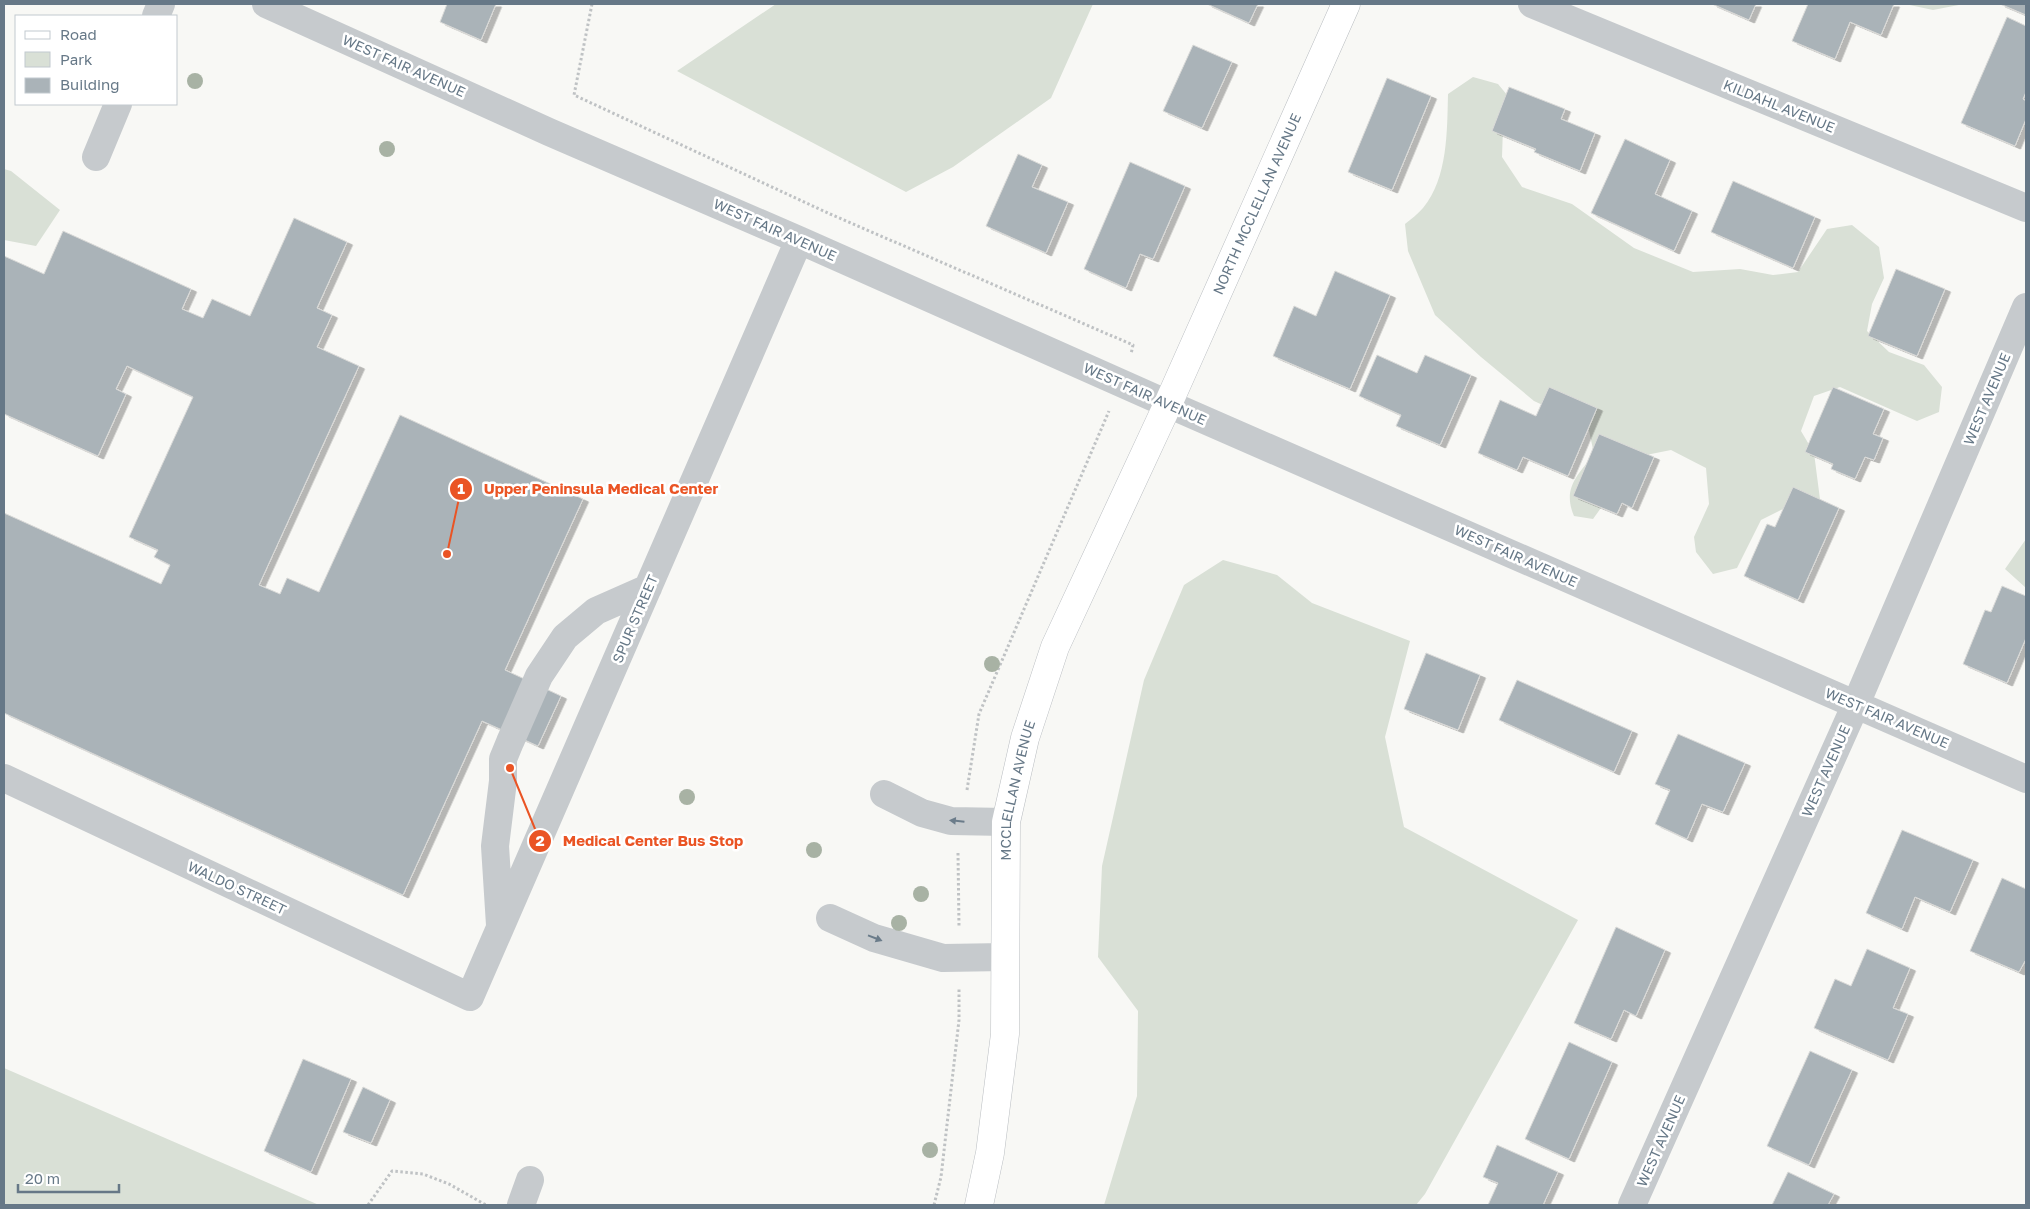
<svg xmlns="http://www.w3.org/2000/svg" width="2030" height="1209" viewBox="0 0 2030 1209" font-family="'Golos Text',sans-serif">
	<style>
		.green { fill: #d9e0d6 }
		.building { fill: #aab3b8; stroke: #dadad8; filter: url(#shadow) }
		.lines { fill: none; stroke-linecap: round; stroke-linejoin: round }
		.major-casing { stroke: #b9bdc1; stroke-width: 29 }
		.path { stroke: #bfc2c4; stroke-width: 3; stroke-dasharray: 2.5 2.5; stroke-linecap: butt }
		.minor { stroke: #c6cacd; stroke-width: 28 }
		.major { stroke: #fff; stroke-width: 28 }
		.tree { fill: #a8b2a4 }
		.oneway { fill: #6b7c8a }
		.labels { text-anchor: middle; stroke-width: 5; stroke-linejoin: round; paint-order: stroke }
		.street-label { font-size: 14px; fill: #667887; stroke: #fff }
		.leader { fill: none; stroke: #ea5424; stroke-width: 2 }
		.callout-dot { fill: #ea5424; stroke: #fff; stroke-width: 2 }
		.mark-label { font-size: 15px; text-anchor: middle; font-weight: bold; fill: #fff }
		.callout-label { font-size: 15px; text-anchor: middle; font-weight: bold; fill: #ea5424; stroke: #fff; stroke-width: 5; stroke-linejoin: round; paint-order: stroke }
	</style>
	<defs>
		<filter id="shadow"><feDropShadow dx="5.5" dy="3" stdDeviation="0" flood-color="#0004"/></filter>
	</defs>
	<rect width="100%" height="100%" fill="#f8f8f5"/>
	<!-- green -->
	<path class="green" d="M776,4h317l-42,94 -98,69 -47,25 -229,-121z
		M1905,4h59l-31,6z
		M1473,77l25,7 19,23 -14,20 -1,30 20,30 50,17 62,44 59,24 47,-3 33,6 25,-3 29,-43 25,-4 27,22 5,31 -12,26 -5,27 22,21 35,13 18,22 -3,25 -22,9 -77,-34 -26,9 -13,35 13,22 7,54 -32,-1 -28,14 -24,48 -24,6 -17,-22 -2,-15 15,-33 -3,-36 -35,-18 -25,5 -30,32 -23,32 -19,-3c-12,-28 4,-41 20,-62l-6,-28 -54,-25 -53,-44 -46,-42 -27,-64 -3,-27c6,-5 13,-10 18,-16 25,-30 24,-77 25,-114z
		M4,169l7,2 49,39 -24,36 -32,-6z
		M2026,539v49l-21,-19z
		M1223,560l54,15 35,28 98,38 -25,96 19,90 174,93 -153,274 -9,11h-312l33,-109 1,-85 -40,-54 4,-91 42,-186 40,-95z
		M4,1068l315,137h-315z"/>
	<!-- building -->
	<path class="building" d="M447,4h49l-15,36 -41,-18z
		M1207,4h51l-9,19z
		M1712,4h44l-7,16z
		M1808,4h86l-13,31 -31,-13 -15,37 -43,-18z
		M2000,4h26v11z
		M2007,17l19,9v66l-3,7 3,2v18l-11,27 -54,-23z
		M1193,45l39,17 -30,66 -39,-17z
		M1387,78l44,18 -39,94 -44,-18z
		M1509,87l56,22 -4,10 34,14 -15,38 -46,-19 2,-3 -44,-18z
		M1625,139l45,21 -15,34 37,17 -18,40 -83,-38z
		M1018,154l24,11 -10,22 36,15 -22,51 -60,-27z
		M1130,162l55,24 -32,73 -13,-5 -14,34 -42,-19z
		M1733,181l82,36 -22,51 -82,-36z
		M294,218l53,24 -30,66 15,7 -15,32 42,19 -100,219 21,9 7,-16 32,14 81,-177 183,84 -78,171 56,26 -23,50 -56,-25 -79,174 -399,-182v-200l157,71 9,-19 -16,-8 4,-7 -29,-13 64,-140 -66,-31 -11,23 10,5 -28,62 -94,-42v-158l40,18 19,-43 128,58 -9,20 21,9 9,-19 38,17z
		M1896,269l49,20 -28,67 -49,-20z
		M1335,271l55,24 -40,94 -77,-33 21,-50 22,10z
		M1377,355l40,18 8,-18 46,20 -31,70 -44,-19 5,-11 -42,-19z
		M1549,387l48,21 -29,68 -45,-19 -6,13 -39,-17 22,-53 36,16z
		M1833,387l51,22 -11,25 10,4 -9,22 -9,-3 -10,22 -24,-10 2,-5 -28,-12z
		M1599,434l55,23 -22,51 -10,-5 -5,11 -44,-18z
		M1793,487l46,21 -41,92 -54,-24 23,-52 8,3z
		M2002,586l24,10v42l-19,45 -44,-19 22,-54 6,2z
		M1426,653l54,22 -22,55 -54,-21z
		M1517,680l115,51 -18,41 -115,-52z
		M1678,734l67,29 -22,49 -21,-8 -15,35 -32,-15 15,-34 -15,-6z
		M1902,830l71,30 -23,52 -35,-15 -13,32 -36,-16z
		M2002,878l24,11v72h-1l-6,11 -49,-21z
		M1616,927l49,23 -29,66 -12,-6 -13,29 -37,-16z
		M1867,949l43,19 -17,40 15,6 -20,46 -74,-32 21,-49 16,7z
		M1569,1042l43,20 -43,97 -44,-20z
		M1810,1051l42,19 -43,95 -42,-19z
		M303,1059l48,20 -40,93 -47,-21z
		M363,1087l27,13 -19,43 -28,-11z
		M1497,1145l61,27 -15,33h-55l10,-22 -15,-6z
		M1788,1172l46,22 -6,11h-56z"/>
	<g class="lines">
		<defs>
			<g id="major">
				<path id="s1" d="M979,1205l11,-52 15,-119 1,-212 19,-84 30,-91 113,-243 178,-400"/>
			</g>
		</defs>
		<!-- major casing -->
		<use href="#major" class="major-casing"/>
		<!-- path -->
		<path class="path" d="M592,4l-18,91 256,119 303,131 -2,9
			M967,790l12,-76 130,-303
			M958,853l1,74
			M368,1205l24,-34 31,3 26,10 37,21
			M934,1205l7,-28 18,-157v-32"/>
		<!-- minor -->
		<path class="minor" d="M266,4l283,128 250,108 369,164 858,375
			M1532,4l494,204
			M156,16l5,-12
			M96,157l22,-53
			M4,778l466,219 329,-757
			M884,794l38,19 29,8 55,1
			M830,918l44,20 69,20 62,-1
			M500,925l-5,-79 8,-65v-22l7,-17 29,-66 26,-39 31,-26 52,-23
			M521,1205l9,-25
			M1632,1205l224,-501 170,-397"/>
		<!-- major -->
		<use href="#major" class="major"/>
	</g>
	<!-- trees -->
	<g class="tree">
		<circle cx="195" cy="81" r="8"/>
		<circle cx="387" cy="149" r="8"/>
		<circle cx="992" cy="664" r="8"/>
		<circle cx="687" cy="797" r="8"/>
		<circle cx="814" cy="850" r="8"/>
		<circle cx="921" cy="894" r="8"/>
		<circle cx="899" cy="923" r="8"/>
		<circle cx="930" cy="1150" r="8"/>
	</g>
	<!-- one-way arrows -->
	<defs><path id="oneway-solid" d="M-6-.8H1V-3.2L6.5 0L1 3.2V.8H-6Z" transform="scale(1.25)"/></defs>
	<g class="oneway">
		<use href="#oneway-solid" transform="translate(957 821) rotate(-174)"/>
		<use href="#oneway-solid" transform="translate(875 938) rotate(21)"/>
	</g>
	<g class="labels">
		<!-- street labels -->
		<g class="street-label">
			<text transform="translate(404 66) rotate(24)" y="5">WEST FAIR AVENUE</text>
			<text transform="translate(1779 106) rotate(22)" y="5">KILDAHL AVENUE</text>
			<text dy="5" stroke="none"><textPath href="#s1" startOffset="1054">NORTH MCCLELLAN AVENUE</textPath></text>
			<text transform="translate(775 230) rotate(24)" y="5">WEST FAIR AVENUE</text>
			<text transform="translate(1145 394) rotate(24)" y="5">WEST FAIR AVENUE</text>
			<text transform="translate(1987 399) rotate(-67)" y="5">WEST AVENUE</text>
			<text transform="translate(1516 556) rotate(24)" y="5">WEST FAIR AVENUE</text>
			<text transform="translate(635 619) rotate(-67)" y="5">SPUR STREET</text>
			<text transform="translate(1887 718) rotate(23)" y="5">WEST FAIR AVENUE</text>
			<text transform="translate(1826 771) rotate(-66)" y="5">WEST AVENUE</text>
			<text dy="5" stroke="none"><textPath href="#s1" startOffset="418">MCCLELLAN AVENUE</textPath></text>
			<text transform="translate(237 888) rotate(25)" y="5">WALDO STREET</text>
			<text transform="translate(1661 1141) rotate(-66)" y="5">WEST AVENUE</text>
		</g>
	</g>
	<!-- callouts -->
	<path class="leader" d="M447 554L461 489M510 768L540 841"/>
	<g class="callout-dot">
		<circle cx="447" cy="554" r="5"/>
		<circle cx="510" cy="768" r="5"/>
		<circle cx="461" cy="489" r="12"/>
		<circle cx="540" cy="841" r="12"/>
	</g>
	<g class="mark-label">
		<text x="461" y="494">1</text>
		<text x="540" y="846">2</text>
	</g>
	<g class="callout-label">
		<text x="601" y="494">Upper Peninsula Medical Center</text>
		<text x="653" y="846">Medical Center Bus Stop</text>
	</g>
	<!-- border -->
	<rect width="2030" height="1209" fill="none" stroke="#667887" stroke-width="10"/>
	<!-- legend -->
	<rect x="15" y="15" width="162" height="90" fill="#ffffff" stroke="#c2c9cf"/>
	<rect x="25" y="31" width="25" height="8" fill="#ffffff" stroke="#c2c9cf"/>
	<text x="60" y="40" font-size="15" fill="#667887">Road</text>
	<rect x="25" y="52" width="25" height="15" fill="#d9e0d6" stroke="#c2c9cf"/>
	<text x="60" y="65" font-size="15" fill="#667887">Park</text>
	<rect x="25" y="78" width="25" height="15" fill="#aab3b8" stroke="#c2c9cf"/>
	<text x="60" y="90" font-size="15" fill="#667887">Building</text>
	<!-- scale -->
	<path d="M18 1184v8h101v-8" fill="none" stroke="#667887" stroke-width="2.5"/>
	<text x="25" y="1184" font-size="15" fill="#667887" stroke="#ffffff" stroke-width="4" paint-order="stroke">20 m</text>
</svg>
